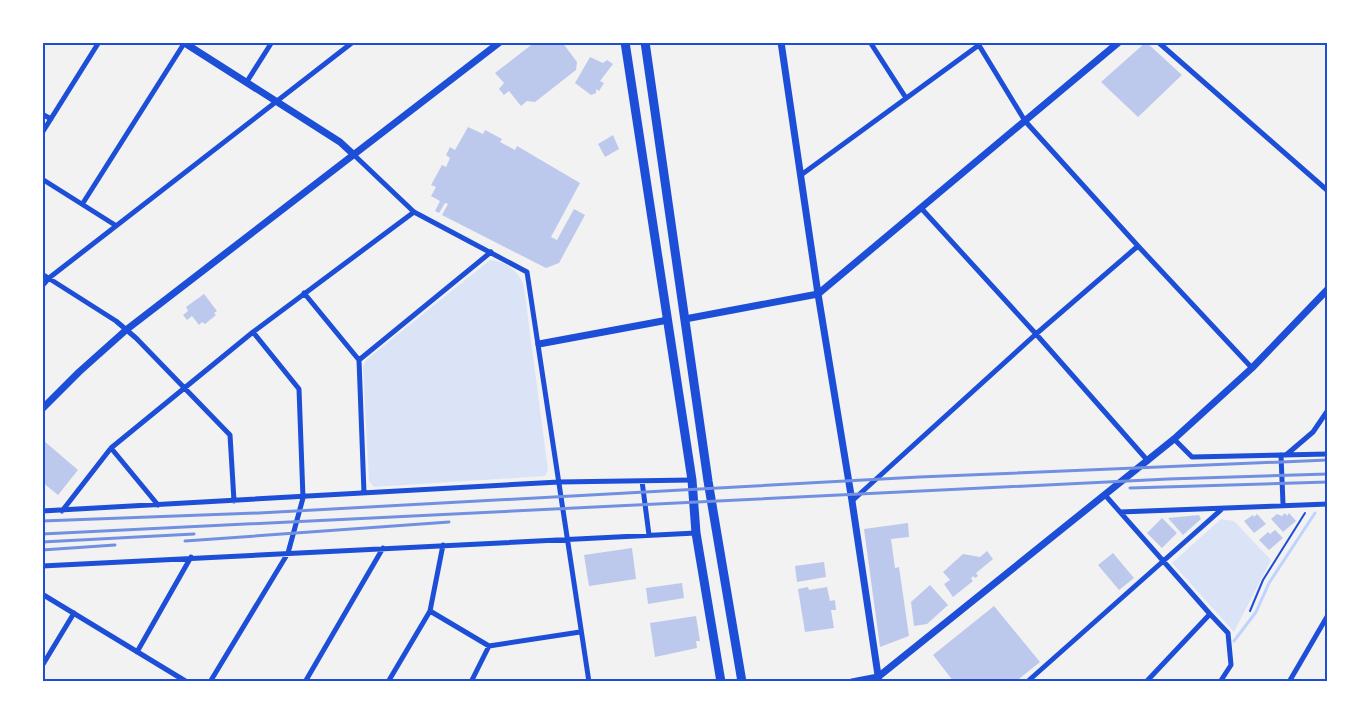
<svg xmlns="http://www.w3.org/2000/svg" width="1370" height="724" viewBox="0 0 1370 724" font-family="'Noto Sans',sans-serif">
	<style>
		.green { fill: #dbe4f7 }
		.lines { fill: none; stroke-linecap: round; stroke-linejoin: round }
		.stream { stroke: #bfd3fe; stroke-width: 3 }
		.building { fill: #bdc9ec }
		.path { stroke: #1d4ed8; stroke-width: 2 }
		.minor { stroke: #1d4ed8; stroke-width: 5 }
		.tertiary { stroke: #1d4ed8; stroke-width: 7 }
		.trunk { stroke: #1d4ed8; stroke-width: 9 }
		.rail { stroke: #7290e2; stroke-width: 3 }
		.neatline { fill: none; stroke: #1d4ed8; stroke-width: 2 }
	</style>
	<rect width="100%" height="100%" fill="#f2f2f2"/>
	<!-- green -->
	<path class="green" d="M490,260c16,1 30,12 34,27l24,183 -3,6 -171,11 -5,-6 -6,-114 3,-7z
		M1221,519l13,2 37,39 -37,72 -62,-69z"/>
	<g class="lines">
		<!-- stream -->
		<path class="stream" d="M1234,641l22,-29 13,-29 46,-70"/>
	</g>
	<!-- building -->
	<path class="building" d="M535,42h27l15,20 -1,8 -41,32 -8,-1 -6,5 -12,-15 -5,4 -5,-6 5,-6 -9,-10z
		M1146,42l36,33 -44,42 -37,-35z
		M590,57l13,6 4,-3 6,4 -13,17 4,2 -5,8 -3,-2v4l-5,2 -16,-12z
		M468,127l15,7 2,-4 17,9 -2,3 15,8 2,-4 63,37 -29,54 6,3 17,-31 11,6 -26,48 -13,5 -104,-53 6,-11 -3,-1 -6,10 -4,-2 5,-10 -9,-5 5,-9 -5,-2 11,-20 4,2 4,-9 -4,-3 4,-8 5,3z
		M613,135l6,14 -14,8 -7,-13z
		M204,294l13,17 -3,2 2,2 -11,9 -3,-2 -3,3 -7,-9 -5,4 -4,-5 5,-4 -2,-4z
		M44,441l34,29 -20,25 -16,-13z
		M1285,513l2,3 2,-3 7,8 -13,11 -12,-13 6,-5 5,2z
		M1257,514l9,10 -12,9 -10,-12 9,-6 1,2z
		M1199,515l2,4 -18,16 -15,-17z
		M1162,518l15,15 -15,15 -15,-15z
		M908,523l1,14 -18,2 4,29 4,-1 10,69 -29,11 -16,-118z
		M1275,530l8,8 -14,12 -10,-10 9,-8 2,2z
		M632,548l4,31 -47,7 -5,-31z
		M987,551l6,8 -17,14 2,3 -3,2 -2,-2 -2,3 2,2 -20,16 -9,-13 6,-4 -7,-8 20,-18 17,3z
		M1113,553l21,25 -15,12 -21,-25z
		M824,562l2,15 -29,5 -2,-16z
		M682,583l2,15 -36,6 -2,-16z
		M930,585l18,20 -21,19 -13,2 -3,-24z
		M808,587l1,3 18,-3 3,14 5,-1 1,10h-5l3,18 -29,4 -7,-43z
		M994,606l46,56 -25,20h-61l-21,-27z
		M696,616l4,25h-4l1,7 -42,9 -5,-34z"/>
	<g class="lines">
		<!-- path -->
		<path class="path" d="M1250,611l13,-31 42,-67"/>
		<!-- minor -->
		<path class="minor" d="M870,42l36,56
			M977,42l48,79 113,125 114,122
			M1158,42l170,149
			M246,83l26,-41
			M42,114l9,5
			M42,133l57,-91
			M353,154l61,58 113,60 62,410
			M801,175l178,-130
			M42,179l73,46
			M83,203l102,-161
			M921,208l115,126 112,127
			M42,274l74,47 20,17 94,97 4,66
			M42,286l7,-8 304,-236
			M304,293l55,67 5,133
			M359,360l132,-108
			M1174,439l18,18 136,-3
			M111,448l47,57
			M1281,455l2,49
			M1286,455l27,-23 15,-22
			M642,481l7,54
			M1105,495l105,119 -64,68
			M852,501l184,-167 102,-88
			M42,511l517,-29 133,-2
			M62,511l49,-63 142,-116 161,-120
			M1120,512l208,-8
			M42,566l654,-33
			M42,594l145,88
			M430,611l59,35 91,-14
			M1210,614l18,19 3,32 -11,17
			M137,652l54,-95
			M42,666l32,-53
			M210,682l78,-129 15,-55 -4,-109 -46,-57
			M305,682l78,-134
			M388,682l42,-71 13,-66
			M471,682l18,-36
			M1027,682l195,-173
			M1289,682l39,-67"/>
		<!-- tertiary -->
		<path class="tertiary" d="M183,42l157,100 13,12
			M781,42l37,252 34,207 27,181
			M685,319l133,-25 301,-252
			M539,344l129,-24
			M42,409l37,-37 47,-42 374,-288
			M852,682l26,-5 296,-238 78,-71 76,-79"/>
		<!-- trunk -->
		<path class="trunk" d="M625,42l67,438 4,53 25,149
			M645,42l63,439 34,201"/>
		<!-- rail -->
		<path class="rail" d="M1130,488l198,-6
			M42,521l217,-8 660,-36 409,-17
			M42,534l1126,-55 160,-5
			M185,541l264,-19
			M42,542l152,-8
			M42,550l73,-5"/>
	</g>
	<!-- border -->
	<rect width="1370" height="724" fill="none" stroke="#ffffff" stroke-width="88"/>
	<rect x="44" y="44" width="1282" height="636" class="neatline"/>
</svg>
